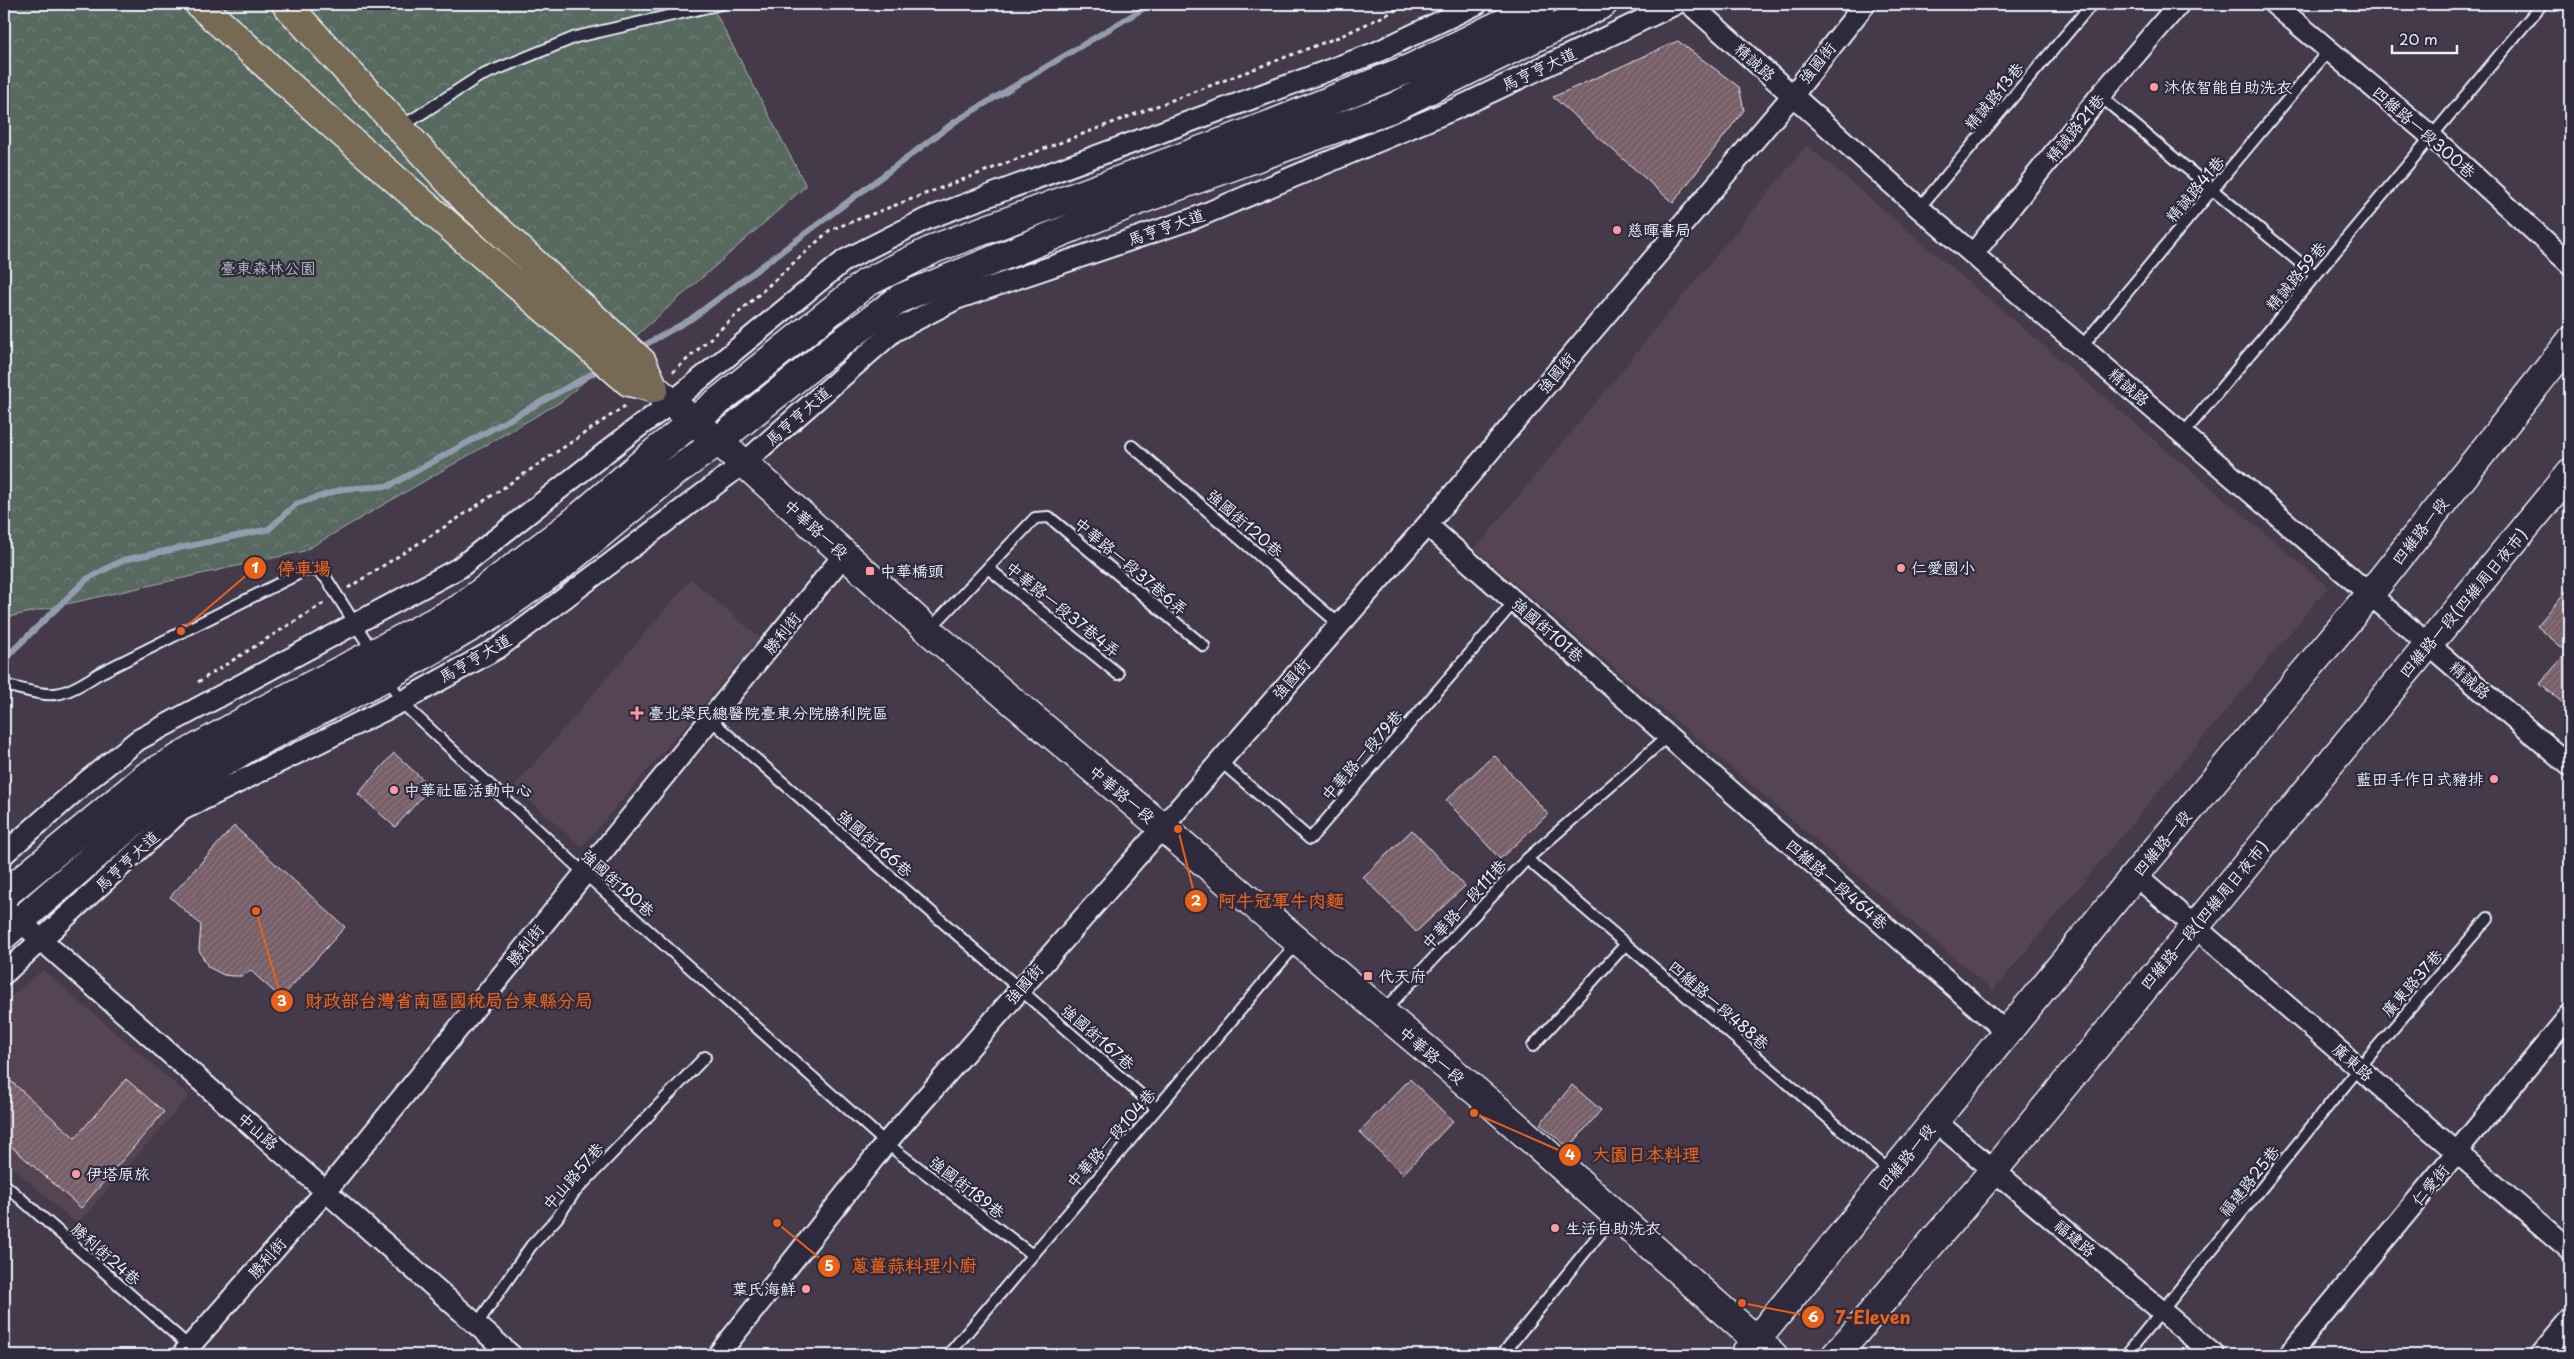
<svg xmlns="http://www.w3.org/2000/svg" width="2574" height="1359" viewBox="0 0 2574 1359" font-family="'Playpen Sans','LXGW WenKai TC',sans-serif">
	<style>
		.built { fill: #544553 }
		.park { fill: url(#park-crowns); stroke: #a0adac }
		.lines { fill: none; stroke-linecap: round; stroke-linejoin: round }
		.stream { stroke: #949daf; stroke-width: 6 }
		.building { fill: url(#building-hatch); stroke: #e8f1f8 }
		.lane-casing { stroke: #e8f1f8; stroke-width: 14 }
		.street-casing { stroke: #e8f1f8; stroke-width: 24 }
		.secondary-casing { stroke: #e8f1f8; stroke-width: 31 }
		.primary-casing { stroke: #e8f1f8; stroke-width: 31 }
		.path { stroke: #e8f1f8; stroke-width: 3; stroke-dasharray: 4 4; stroke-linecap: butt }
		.lane { stroke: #2f2a3d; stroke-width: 10 }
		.street { stroke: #2f2a3d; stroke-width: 20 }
		.secondary { stroke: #2f2a3d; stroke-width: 28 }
		.primary { stroke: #766a54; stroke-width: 28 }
		.poi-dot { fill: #ff9aa2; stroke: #2f2a3d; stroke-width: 2 }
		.labels { text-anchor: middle; stroke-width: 4.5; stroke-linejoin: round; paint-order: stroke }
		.street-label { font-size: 16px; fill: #e8f1f8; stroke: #2f2a3d }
		.poi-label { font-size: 16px; fill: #e8f1f8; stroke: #2f2a3d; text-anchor: start }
		.park-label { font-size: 16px; fill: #afbbbc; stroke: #2f2a3d }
		.leader { fill: none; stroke: #e86118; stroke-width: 2 }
		.callout-dot { fill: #e86118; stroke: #2f2a3d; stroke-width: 2 }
		.mark-label { font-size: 15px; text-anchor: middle; font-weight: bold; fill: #fff }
		.callout-label { font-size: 18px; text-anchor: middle; font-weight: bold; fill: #e86118; stroke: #2f2a3d; stroke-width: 4.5; stroke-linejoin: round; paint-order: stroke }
	</style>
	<defs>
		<pattern id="park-crowns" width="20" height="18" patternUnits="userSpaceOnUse" patternTransform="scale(1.25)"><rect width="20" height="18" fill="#596961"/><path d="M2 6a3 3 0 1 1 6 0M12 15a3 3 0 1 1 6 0" fill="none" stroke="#717f78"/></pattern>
		<pattern id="building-hatch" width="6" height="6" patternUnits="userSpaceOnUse" patternTransform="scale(1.25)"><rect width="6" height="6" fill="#775e68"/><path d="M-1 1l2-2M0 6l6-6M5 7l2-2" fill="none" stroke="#8a767e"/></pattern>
	</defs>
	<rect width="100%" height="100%" fill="#453a4a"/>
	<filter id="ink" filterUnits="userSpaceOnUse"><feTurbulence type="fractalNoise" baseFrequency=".02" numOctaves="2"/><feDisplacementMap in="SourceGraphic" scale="10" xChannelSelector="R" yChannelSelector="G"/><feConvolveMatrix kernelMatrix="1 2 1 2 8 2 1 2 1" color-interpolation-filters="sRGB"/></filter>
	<g filter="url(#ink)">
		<!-- built -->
		<path class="built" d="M1807,145l521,442 -335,404 -518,-442z
			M691,579l69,59 -178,209 -68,-60z
			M43,970l146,126 -112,128 -73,-64v-157z"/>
		<!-- park -->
		<path class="park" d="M4,4h717l-7,6 92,176 -244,215 -258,150 -300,67z"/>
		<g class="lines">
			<!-- stream -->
			<path class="stream" d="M643,346l48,-27 265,-198 195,-117
				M4,659l83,-80 36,-19 146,-31 27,-25 47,-15 46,-3 208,-115"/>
		</g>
		<!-- building -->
		<path class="building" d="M1678,41l61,46 5,23 -71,93 -120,-106z
			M2570,586v123l-30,-25 27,-32 -30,-26z
			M394,753l37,34 -36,40 -37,-33z
			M1494,755l54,59 -48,45 -54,-59z
			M234,826l111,101 -64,71 -30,-27 -10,5h-9l-8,-1 -16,-8 -9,-17 2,-25 -31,-28z
			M1412,830l53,56 -49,46 -53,-55z
			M4,1075l71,63 51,-59 38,33 -83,96 -77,-68z
			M1410,1079l43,42 -50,53 -44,-42z
			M1572,1085l29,25 -32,38 -29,-24z"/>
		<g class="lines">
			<defs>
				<path id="lane" d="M2100,96l216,180
					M401,127l77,-50 98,-40 145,-33
					M1919,208l173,-204
					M2082,346l247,-296
					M2183,434l359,-430
					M1132,446l207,178
					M988,568l130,106
					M929,630l106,-112 14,-1 155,129
					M388,678l13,24 183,171 302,270 145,111
					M4,685c47,11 52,17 94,-11l208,-104h10l10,8 47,74
					M711,720l445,388
					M1219,760l91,79 205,-238
					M1527,859l365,314
					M1383,1012l144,-153 141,-123
					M1533,1046l93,-102
					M4,1184l195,171
					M477,1324l54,-78 26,-28 17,-25 131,-136
					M948,1355l350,-413
					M1502,1355l112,-139
					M2126,1355l233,-287 129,-150"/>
				<path id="street" d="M1690,4l229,204 651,558
					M2274,4l157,132 139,128
					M1973,254l127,-158 79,-92
					M1427,525l580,508
					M4,854l83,-73 51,-41 321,-172 174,-137 38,-28 174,-143 81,-41 449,-166 102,-49
					M2135,875l435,375
					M4,907l507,448
					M4,974l178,-164 219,-108 97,-54 246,-185 150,-132 62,-32 239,-81 260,-109 221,-105
					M1935,1121l279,234
					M182,1355l144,-164 518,-636
					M718,1355l168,-212 541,-618 365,-429 73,-92
					M2289,1355l281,-340
					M2541,1355l29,-35"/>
				<path id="secondary" d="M654,388l90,75 185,168 567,477 277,247
					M4,895l143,-119 117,-66 195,-101 111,-84 85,-73 211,-169 70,-35 336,-124 139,-56 131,-64
					M4,935l148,-129 100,-61 135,-69 108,-63 65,-46 111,-92 46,-33 119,-96 65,-48 236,-97 255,-93 211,-104
					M1745,1354l390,-479 235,-281 200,-252
					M1836,1355l158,-185 576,-697"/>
				<path id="primary" d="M199,4l134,121 296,257 25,6
					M286,4l181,197 175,161 12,26"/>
			</defs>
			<!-- lane casing -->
			<use href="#lane" class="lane-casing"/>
			<!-- street casing -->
			<use href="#street" class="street-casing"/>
			<!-- secondary casing -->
			<use href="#secondary" class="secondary-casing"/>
			<!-- primary casing -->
			<use href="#primary" class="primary-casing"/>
			<!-- path -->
			<path class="path" d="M673,372l157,-142 511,-194 68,-32
				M348,588l109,-69 168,-113
				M198,682l126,-79"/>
			<!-- lane -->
			<use href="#lane" class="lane"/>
			<!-- street -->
			<use href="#street" class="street"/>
			<!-- secondary -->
			<use href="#secondary" class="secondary"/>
			<!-- primary -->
			<use href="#primary" class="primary"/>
		</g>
	</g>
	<!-- markers -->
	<g class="poi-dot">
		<circle cx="2154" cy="87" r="5"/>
		<circle cx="1617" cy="230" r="5"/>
		<circle cx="1901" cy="568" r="5"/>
		<rect x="865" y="566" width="10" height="10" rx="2.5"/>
		<path d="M634.5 705.5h5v5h5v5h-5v5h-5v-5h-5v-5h5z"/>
		<circle cx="2494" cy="779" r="5"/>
		<circle cx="394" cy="790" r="5"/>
		<rect x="1363" y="971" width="10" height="10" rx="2.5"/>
		<circle cx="76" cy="1174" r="5"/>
		<circle cx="1555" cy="1228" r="5"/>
		<circle cx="806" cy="1289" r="5"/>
	</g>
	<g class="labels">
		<!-- street labels -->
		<g class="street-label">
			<text transform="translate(1755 62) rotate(42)" y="6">精誠路</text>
			<text transform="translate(1817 63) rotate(-51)" y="6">強國街</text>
			<text transform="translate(1539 69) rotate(-25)" y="6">馬亨亨大道</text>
			<text transform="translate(1994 96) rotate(-50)" y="6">精誠路13巷</text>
			<text transform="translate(2075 128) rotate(-51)" y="6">精誠路21巷</text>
			<text transform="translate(2424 132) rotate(41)" y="6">四維路一段300巷</text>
			<text transform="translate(2195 189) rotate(-50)" y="6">精誠路41巷</text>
			<text transform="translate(1166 227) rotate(-19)" y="6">馬亨亨大道</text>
			<text transform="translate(2296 276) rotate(-50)" y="6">精誠路59巷</text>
			<text transform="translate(1556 373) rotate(-50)" y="6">強國街</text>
			<text transform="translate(2129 387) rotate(41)" y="6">精誠路</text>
			<text transform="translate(798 416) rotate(-41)" y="6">馬亨亨大道</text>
			<text transform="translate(1245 523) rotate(41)" y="6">強國街120巷</text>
			<text transform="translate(816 529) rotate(42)" y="6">中華路一段</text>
			<text transform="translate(2420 531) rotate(-52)" y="6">四維路一段</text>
			<text transform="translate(1131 566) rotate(40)" y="6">中華路一段37巷6弄</text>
			<text transform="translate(2463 603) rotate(-50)" y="6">四維路一段(四維周日夜市)</text>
			<text transform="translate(1063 609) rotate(39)" y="6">中華路一段37巷4弄</text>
			<text transform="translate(1548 630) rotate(41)" y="6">強國街101巷</text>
			<text transform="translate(782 633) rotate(-51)" y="6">勝利街</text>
			<text transform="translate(475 658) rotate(-30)" y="6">馬亨亨大道</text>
			<text transform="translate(1291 679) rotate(-49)" y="6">強國街</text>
			<text transform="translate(2470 680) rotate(41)" y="6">精誠路</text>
			<text transform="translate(1362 755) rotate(-49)" y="6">中華路一段79巷</text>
			<text transform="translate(1122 794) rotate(40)" y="6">中華路一段</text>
			<text transform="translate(875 843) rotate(41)" y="6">強國街166巷</text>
			<text transform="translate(2162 843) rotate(-50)" y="6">四維路一段</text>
			<text transform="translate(127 861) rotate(-43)" y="6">馬亨亨大道</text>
			<text transform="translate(618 883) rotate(42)" y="6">強國街190巷</text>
			<text transform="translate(1837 884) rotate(41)" y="6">四維路一段464巷</text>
			<text transform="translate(1464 904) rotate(-47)" y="6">中華路一段111巷</text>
			<text transform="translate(2204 915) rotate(-50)" y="6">四維路一段(四維周日夜市)</text>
			<text transform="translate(525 945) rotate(-51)" y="6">勝利街</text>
			<text transform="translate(2412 983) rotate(-49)" y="6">廣東路37巷</text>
			<text transform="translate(1024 984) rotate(-49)" y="6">強國街</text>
			<text transform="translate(1719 1005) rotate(41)" y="6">四維路一段488巷</text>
			<text transform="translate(1098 1037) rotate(41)" y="6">強國街167巷</text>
			<text transform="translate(1432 1055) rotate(40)" y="6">中華路一段</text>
			<text transform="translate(2353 1062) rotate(41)" y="6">廣東路</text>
			<text transform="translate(258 1131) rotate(41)" y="6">中山路</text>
			<text transform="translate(1111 1138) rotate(-49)" y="6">中華路一段104巷</text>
			<text transform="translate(1906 1157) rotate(-51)" y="6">四維路一段</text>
			<text transform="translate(573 1176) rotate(-49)" y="6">中山路57巷</text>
			<text transform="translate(2249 1181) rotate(-51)" y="6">福建路25巷</text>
			<text transform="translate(2430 1185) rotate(-50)" y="6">仁愛街</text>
			<text transform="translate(967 1187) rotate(38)" y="6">強國街189巷</text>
			<text transform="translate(2075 1238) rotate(40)" y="6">福建路</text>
			<text transform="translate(106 1254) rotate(41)" y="6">勝利街24巷</text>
			<text transform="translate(267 1258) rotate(-49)" y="6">勝利街</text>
		</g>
		<!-- poi labels -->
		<g class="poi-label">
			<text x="2164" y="93">沐依智能自助洗衣</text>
			<text x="1627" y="236">慈暉書局</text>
			<text x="1911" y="574">仁愛國小</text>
			<text x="880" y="577">中華橋頭</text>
			<text x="648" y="719">臺北榮民總醫院臺東分院勝利院區</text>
			<text x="2484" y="785" text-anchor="end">藍田手作日式豬排</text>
			<text x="404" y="796">中華社區活動中心</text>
			<text x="1378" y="982">代天府</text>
			<text x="86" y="1180">伊塔原旅</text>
			<text x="1565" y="1234">生活自助洗衣</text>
			<text x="796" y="1295" text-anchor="end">葉氏海鮮</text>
		</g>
		<!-- park labels -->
		<g class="park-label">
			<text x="268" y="274">臺東森林公園</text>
		</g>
	</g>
	<!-- callouts -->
	<path class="leader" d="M181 631L255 568M1178 829L1196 901M256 911L282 1001M1474 1113L1570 1155M777 1223L829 1266M1742 1303L1813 1317"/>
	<g class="callout-dot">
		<circle cx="181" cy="631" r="5"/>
		<circle cx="1178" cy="829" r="5"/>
		<circle cx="256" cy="911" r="5"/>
		<circle cx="1474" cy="1113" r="5"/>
		<circle cx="777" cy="1223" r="5"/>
		<circle cx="1742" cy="1303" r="5"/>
		<circle cx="255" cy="568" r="12"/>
		<circle cx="1196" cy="901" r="12"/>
		<circle cx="282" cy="1001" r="12"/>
		<circle cx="1570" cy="1155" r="12"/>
		<circle cx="829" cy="1266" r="12"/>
		<circle cx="1813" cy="1317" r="12"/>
	</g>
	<g class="mark-label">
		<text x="255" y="573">1</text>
		<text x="1196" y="906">2</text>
		<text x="282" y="1006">3</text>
		<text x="1570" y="1160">4</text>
		<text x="829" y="1271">5</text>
		<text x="1813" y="1322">6</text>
	</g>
	<g class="callout-label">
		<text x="304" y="575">停車場</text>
		<text x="1281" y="907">阿牛冠軍牛肉麵</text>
		<text x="449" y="1007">財政部台灣省南區國稅局台東縣分局</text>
		<text x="1646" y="1161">大園日本料理</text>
		<text x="914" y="1272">蔥薑蒜料理小廚</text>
		<text x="1873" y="1324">7-Eleven</text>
	</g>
	<!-- margin -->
	<rect width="2574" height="1359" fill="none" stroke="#2f2a3d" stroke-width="20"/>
	<rect x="10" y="10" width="2554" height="1339" fill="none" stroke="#e8f1f8" stroke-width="2" filter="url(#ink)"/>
	<!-- scale -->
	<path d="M2392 45v8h65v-8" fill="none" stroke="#e8f1f8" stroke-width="2.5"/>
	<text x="2399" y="45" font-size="15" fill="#e8f1f8" stroke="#2f2a3d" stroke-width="4" paint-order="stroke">20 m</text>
</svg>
